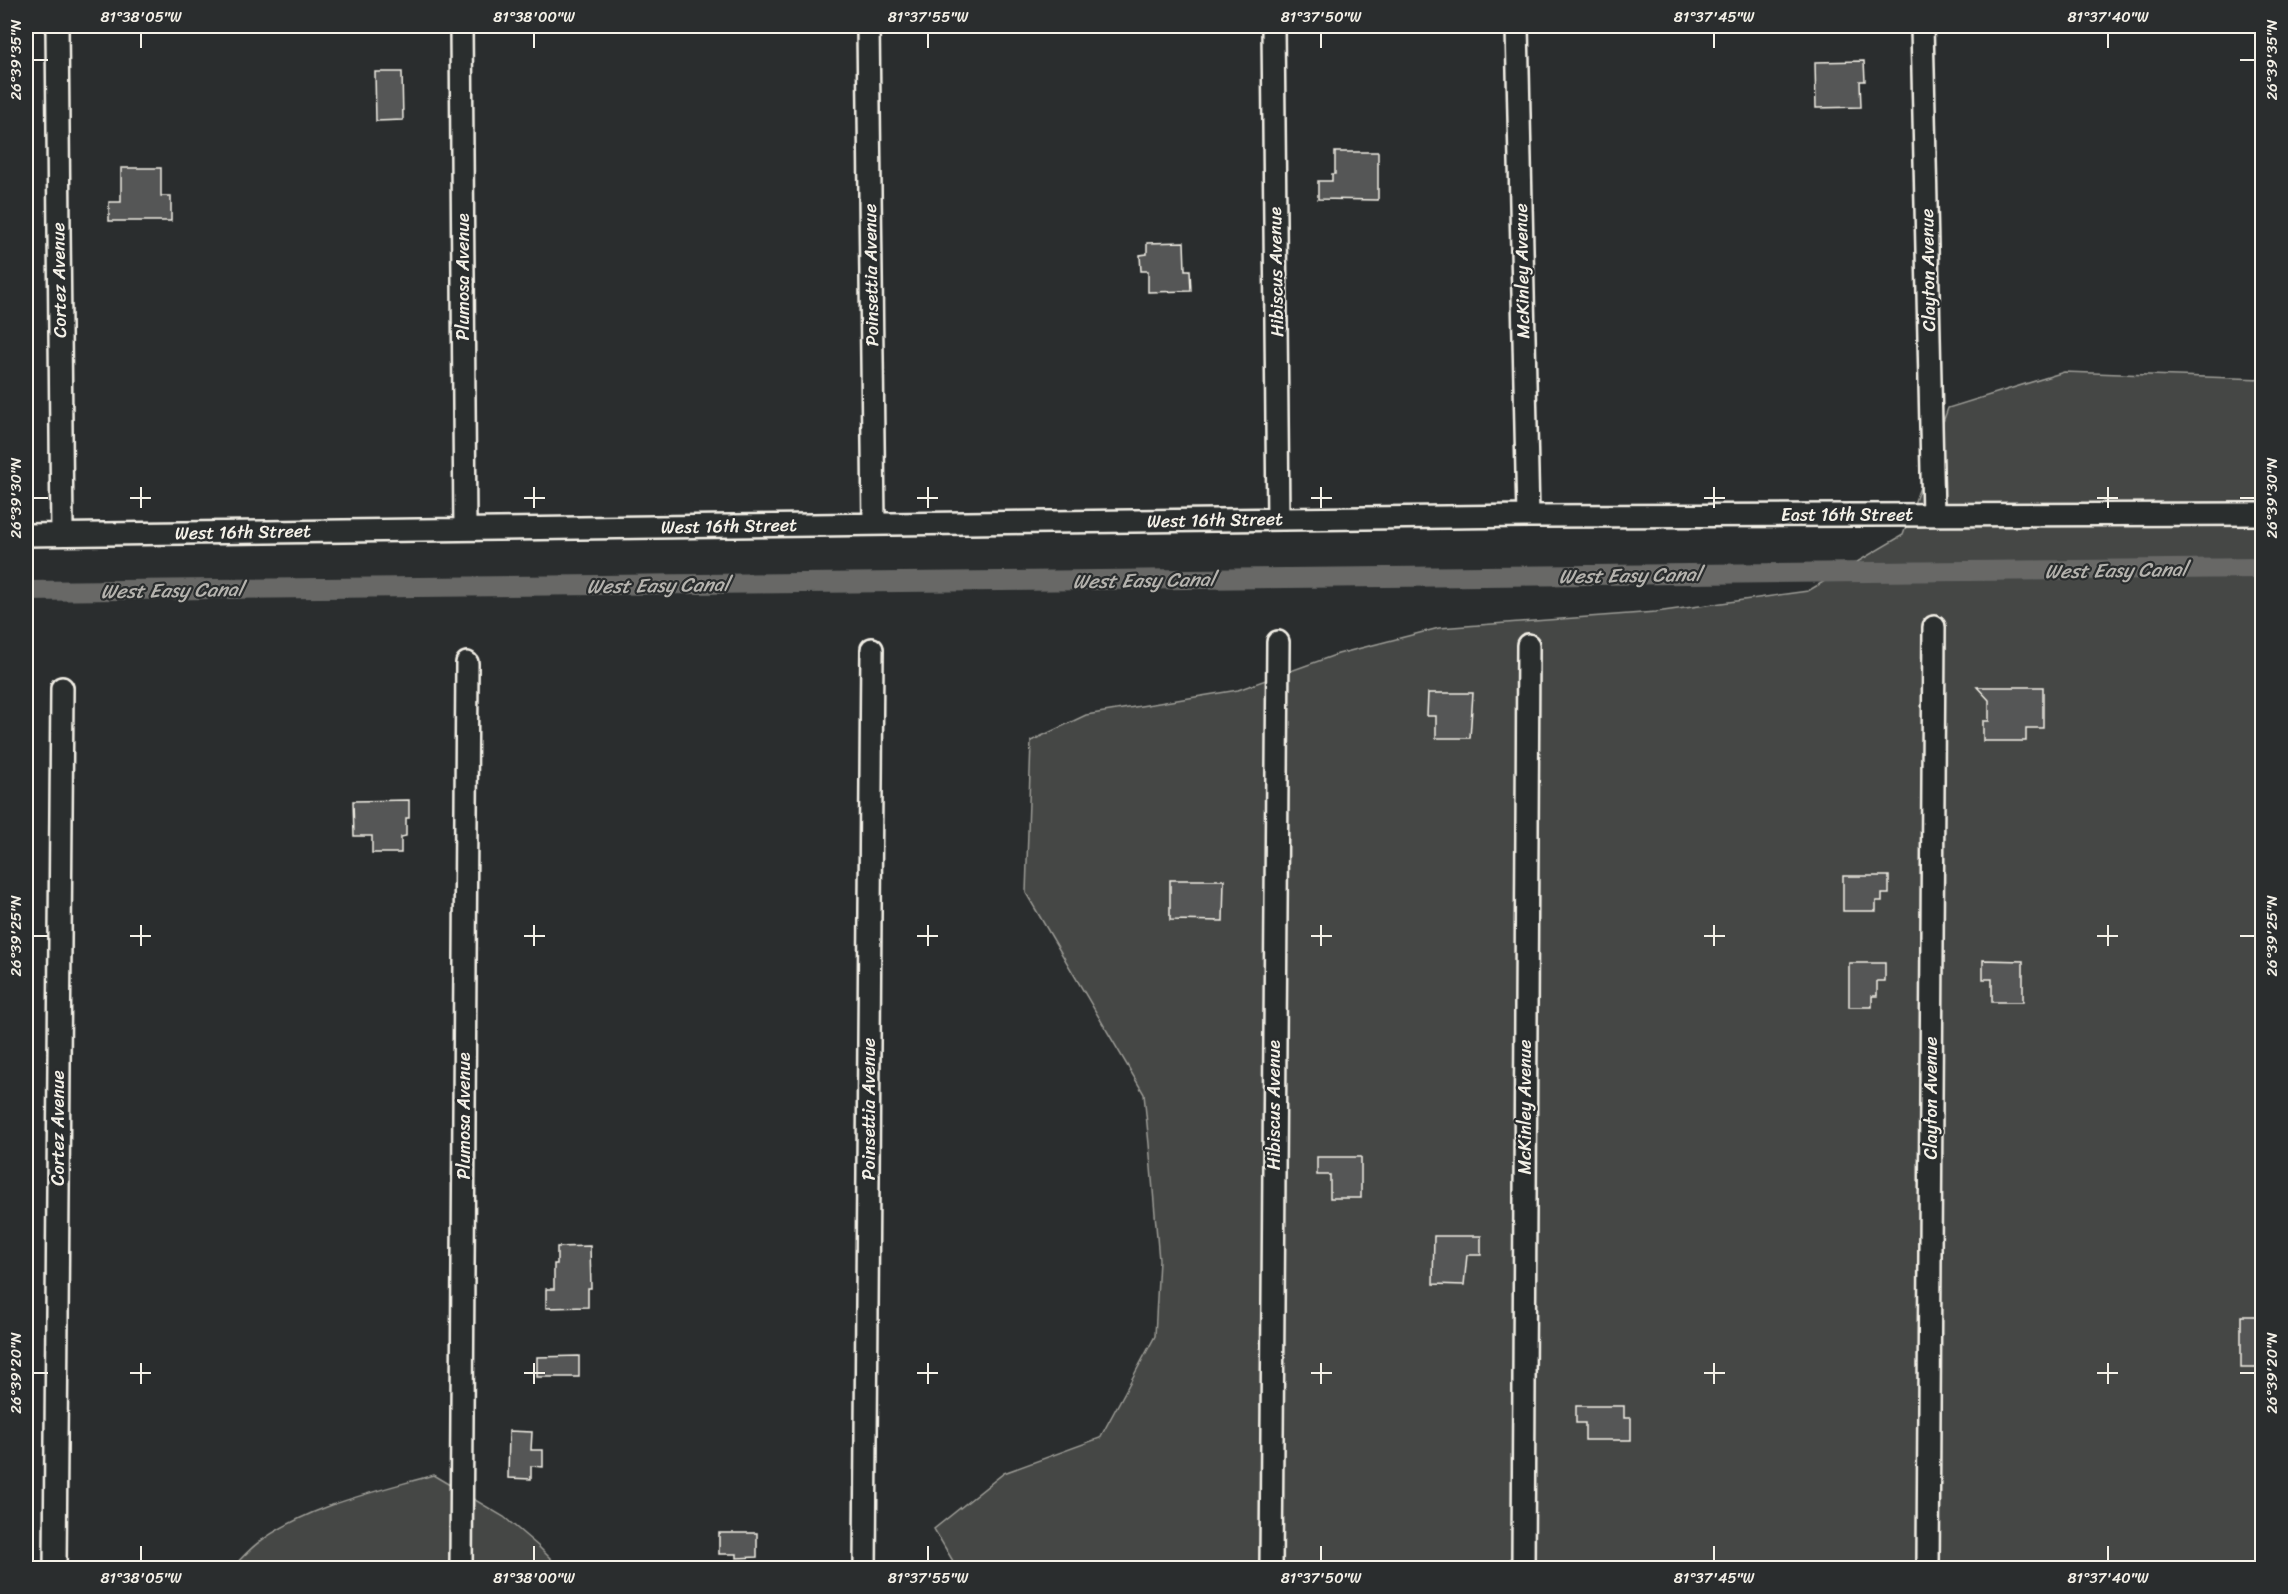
<svg xmlns="http://www.w3.org/2000/svg" width="2288" height="1594" viewBox="0 0 2288 1594" font-family="Sriracha,sans-serif">
	<style>
		.green { fill: #444645; stroke: #9c9c96; stroke-width: 1.5 }
		.lines { fill: none; stroke-linecap: round; stroke-linejoin: round }
		.canal { stroke: #676866; stroke-width: 20 }
		.building { fill: #555756; stroke: #f4f1e8; stroke-width: 1.5 }
		.street-casing { stroke: #f4f1e8; stroke-width: 26 }
		.street { stroke: #2a2d2e; stroke-width: 21 }
		.ticks { fill: none; stroke: #f4f1e8; stroke-width: 2 }
		.labels { text-anchor: middle; stroke-width: 4.5; stroke-linejoin: round; paint-order: stroke }
		.street-label { font-size: 18px; fill: #f4f1e8; stroke: #2a2d2e }
		.water-label { font-size: 20px; font-style: italic; fill: #b5b3ae; stroke: #2a2d2e }
		.neatline { fill: none; stroke: #f4f1e8; stroke-width: 2 }
		.ticks-label { font-size: 15px; text-anchor: middle; fill: #f4f1e8 }
	</style>
	<rect width="100%" height="100%" fill="#2a2d2e"/>
	<filter id="ink" filterUnits="userSpaceOnUse"><feTurbulence type="fractalNoise" baseFrequency=".0167" numOctaves="2"/><feDisplacementMap in="SourceGraphic" scale="12" xChannelSelector="R" yChannelSelector="G"/><feConvolveMatrix kernelMatrix="1 2 1 2 8 2 1 2 1" color-interpolation-filters="sRGB"/></filter>
	<g filter="url(#ink)">
		<!-- green -->
		<path class="green" d="M2064,372l198,7v1189h-1305l-23,-39 70,-56 96,-35 55,-102 4,-76 -10,-116 -5,-50 -118,-201 5,-152 55,-26 152,-25 100,-36 101,-26 217,-16 152,-21 95,-56 45,-127z
			M433,1475l71,42 34,29 22,22h-328c9,-9 19,-21 30,-28 50,-35 113,-48 171,-65z"/>
		<g class="lines">
			<!-- canal -->
			<path class="canal" d="M26,591l2236,-23"/>
		</g>
		<!-- building -->
		<path class="building" d="M1864,61l1,20h-5l1,26 -45,1 -1,-46z
			M375,72h27l1,48 -27,1z
			M1335,152h43v48l-60,-1v-18h14v-7h3z
			M121,168h40v28h10v25h-62v-19h12z
			M1184,242l1,28h5l1,21 -43,1v-21h-7l-1,-16 7,-1v-11z
			M1977,687h66v41h-17v13h-43v-20h6v-21z
			M1428,693h45l-3,45h-34v-22h-9z
			M409,800v18h-3v18l-5,1v16h-29v-17h-18l-1,-35z
			M1843,876h46v18h-7v7h-6v10h-33z
			M1170,880h54l-1,41 -53,-1z
			M1983,960l40,1v41h-31v-23h-9z
			M1849,963h36v18h-8v15h-5v11h-23z
			M1317,1157h44v41h-31v-23h-13z
			M1434,1236h47v19h-14l-3,30 -31,-1z
			M590,1246l1,42h-3v19l-42,1v-19h8v-25h3v-17z
			M2241,1316h21v52h-21z
			M579,1356v21h-42v-20z
			M1576,1406h48v12h7v22h-46v-17h-9z
			M509,1431l23,1 -1,18h12v17l-12,-1v13l-23,-1z
			M719,1533h38v24l-20,1v-4h-18z"/>
		<g class="lines">
			<defs>
				<path id="street" d="M57,26l5,508
					M461,26l4,503
					M868,26l6,498
					M1273,26l5,493
					M1517,26l11,490
					M1922,26l11,489
					M26,535l1502,-19 734,-2
					M55,1568l7,-880
					M461,1568l6,-905
					M865,1568l7,-919
					M1271,1568l7,-926
					M1523,1568l5,-923
					M1928,1568l6,-941"/>
			</defs>
			<!-- street casing -->
			<use href="#street" class="street-casing"/>
			<!-- street -->
			<use href="#street" class="street"/>
		</g>
	</g>
	<!-- ticks -->
	<path class="ticks" d="M141,33v15M534,33v15M928,33v15M1321,33v15M1714,33v15M2108,33v15M33,60h15M2240,60h15M141,487v21M534,487v21M928,487v21M1321,487v21M1714,487v21M2108,487v21M33,498h15M130,498h21M524,498h21M917,498h21M1311,498h21M1704,498h21M2097,498h21M2240,498h15M141,925v21M534,925v21M928,925v21M1321,925v21M1714,925v21M2108,925v21M33,936h15M130,936h21M524,936h21M917,936h21M1311,936h21M1704,936h21M2097,936h21M2240,936h15M141,1363v21M534,1363v21M928,1363v21M1321,1363v21M1714,1363v21M2108,1363v21M33,1373h15M130,1373h21M524,1373h21M917,1373h21M1311,1373h21M1704,1373h21M2097,1373h21M2240,1373h15M141,1546v15M534,1546v15M928,1546v15M1321,1546v15M1714,1546v15M2108,1546v15"/>
	<g class="labels">
		<!-- street labels -->
		<g class="street-label">
			<text transform="translate(1928 270) rotate(-91)" y="6">Clayton Avenue</text>
			<text transform="translate(1522 271) rotate(-91)" y="6">McKinley Avenue</text>
			<text transform="translate(1276 272) rotate(-91)" y="6">Hibiscus Avenue</text>
			<text transform="translate(871 275) rotate(-91)" y="6">Poinsettia Avenue</text>
			<text transform="translate(463 277) rotate(-90)" y="6">Plumosa Avenue</text>
			<text transform="translate(59 280) rotate(-91)" y="6">Cortez Avenue</text>
			<text x="1847" y="521">East 16th Street</text>
			<text transform="translate(1215 520) rotate(-1)" y="6">West 16th Street</text>
			<text transform="translate(729 526) rotate(-1)" y="6">West 16th Street</text>
			<text transform="translate(243 532) rotate(-1)" y="6">West 16th Street</text>
			<text transform="translate(1931 1098) rotate(-90)" y="6">Clayton Avenue</text>
			<text transform="translate(1274 1105) rotate(-90)" y="6">Hibiscus Avenue</text>
			<text transform="translate(1525 1107) rotate(-90)" y="6">McKinley Avenue</text>
			<text transform="translate(869 1109) rotate(-90)" y="6">Poinsettia Avenue</text>
			<text transform="translate(464 1116) rotate(-90)" y="6">Plumosa Avenue</text>
			<text transform="translate(58 1128) rotate(-90)" y="6">Cortez Avenue</text>
		</g>
		<!-- water labels -->
		<g class="water-label">
			<text transform="translate(2116 570) rotate(-1)" y="7">West Easy Canal</text>
			<text transform="translate(1630 575) rotate(-1)" y="7">West Easy Canal</text>
			<text transform="translate(1144 580) rotate(-1)" y="7">West Easy Canal</text>
			<text transform="translate(658 585) rotate(-1)" y="7">West Easy Canal</text>
			<text transform="translate(172 590) rotate(-1)" y="7">West Easy Canal</text>
		</g>
	</g>
	<!-- margin -->
	<rect width="2288" height="1594" fill="none" stroke="#2a2d2e" stroke-width="66"/>
	<rect x="33" y="33" width="2222" height="1528" class="neatline"/>
	<g class="ticks-label">
		<text x="141" y="22">81°38'05"W</text>
		<text x="534" y="22">81°38'00"W</text>
		<text x="928" y="22">81°37'55"W</text>
		<text x="1321" y="22">81°37'50"W</text>
		<text x="1714" y="22">81°37'45"W</text>
		<text x="2108" y="22">81°37'40"W</text>
		<text transform="translate(16 60) rotate(-90)" y="5">26°39'35"N</text>
		<text transform="translate(2272 60) rotate(-90)" y="5">26°39'35"N</text>
		<text transform="translate(16 498) rotate(-90)" y="5">26°39'30"N</text>
		<text transform="translate(2272 498) rotate(-90)" y="5">26°39'30"N</text>
		<text transform="translate(16 936) rotate(-90)" y="5">26°39'25"N</text>
		<text transform="translate(2272 936) rotate(-90)" y="5">26°39'25"N</text>
		<text transform="translate(16 1373) rotate(-90)" y="5">26°39'20"N</text>
		<text transform="translate(2272 1373) rotate(-90)" y="5">26°39'20"N</text>
		<text x="141" y="1583">81°38'05"W</text>
		<text x="534" y="1583">81°38'00"W</text>
		<text x="928" y="1583">81°37'55"W</text>
		<text x="1321" y="1583">81°37'50"W</text>
		<text x="1714" y="1583">81°37'45"W</text>
		<text x="2108" y="1583">81°37'40"W</text>
	</g>
</svg>
